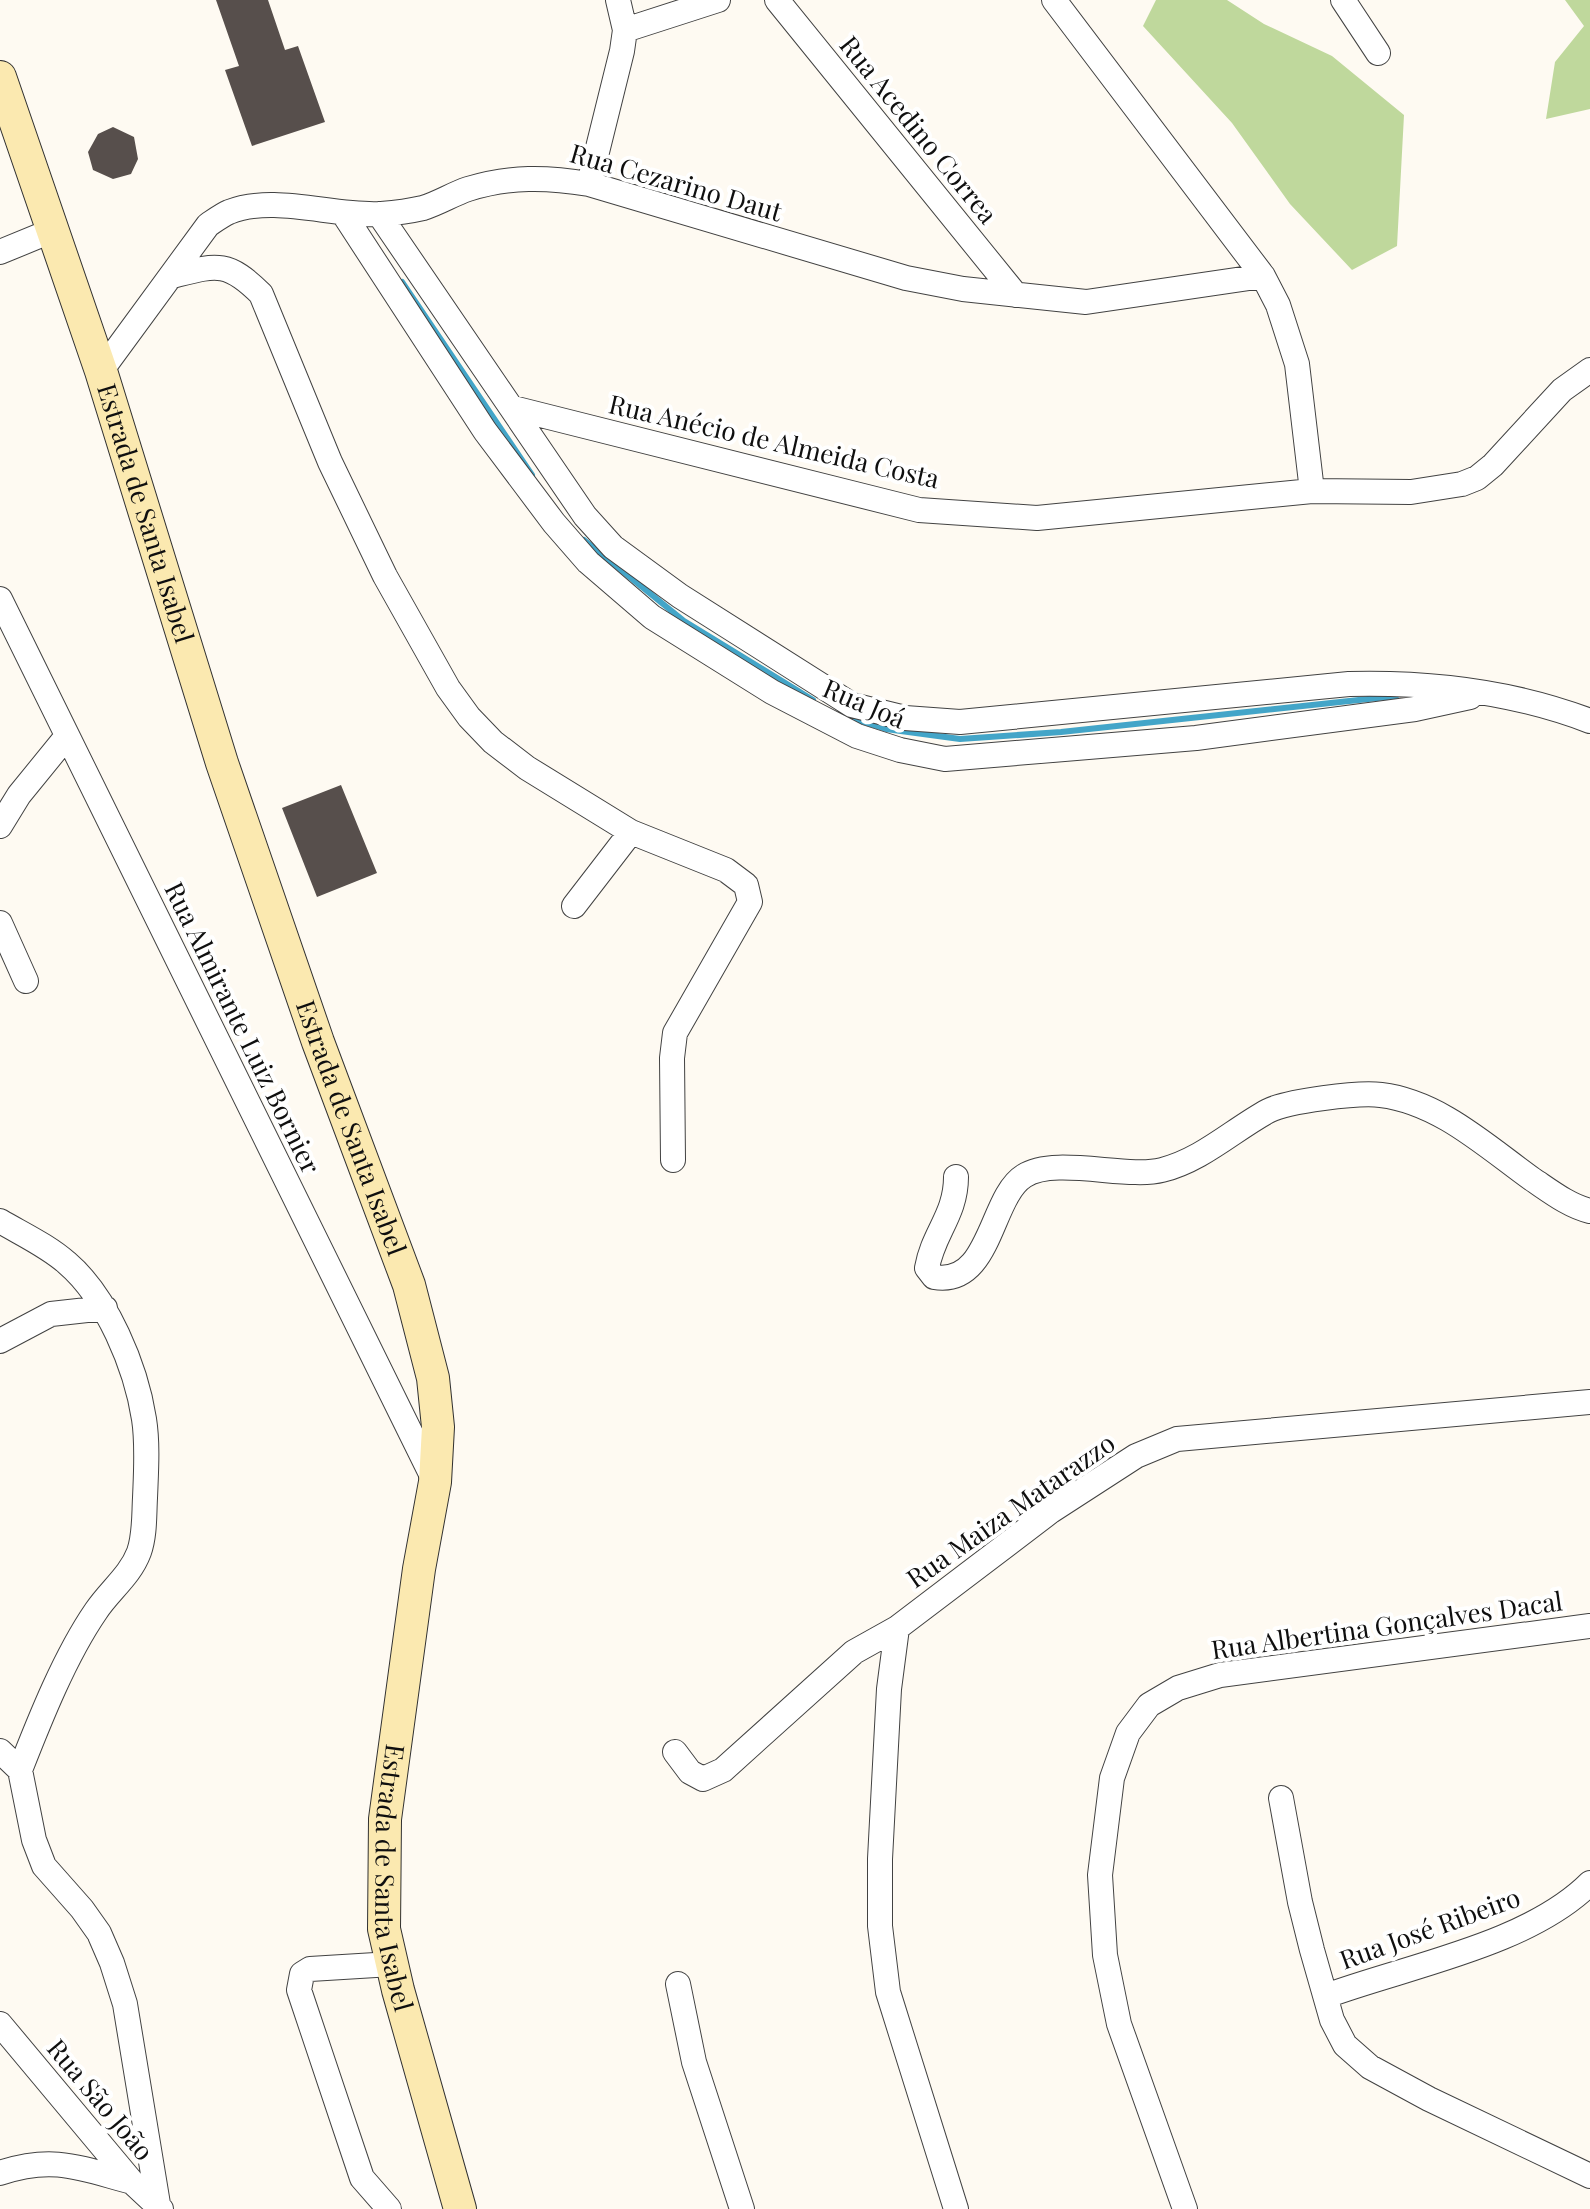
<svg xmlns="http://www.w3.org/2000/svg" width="1590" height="2209" viewBox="0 0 1590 2209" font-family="'Playfair Display',serif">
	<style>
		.forest { fill: #bfd89c }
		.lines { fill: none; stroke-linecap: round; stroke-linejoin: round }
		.stream { stroke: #43a5c8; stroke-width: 6 }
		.building { fill: #574f4c }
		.street-casing { stroke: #424242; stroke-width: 26 }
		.secondary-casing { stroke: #313131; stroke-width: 34 }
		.street { stroke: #fff; stroke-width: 24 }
		.secondary { stroke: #fbe9b0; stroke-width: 32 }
		.labels { text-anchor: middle; stroke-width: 8; stroke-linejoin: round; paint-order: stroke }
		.street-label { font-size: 26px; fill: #0f0f0f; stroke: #fff }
	</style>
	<rect width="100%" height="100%" fill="#fefaf2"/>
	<!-- forest -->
	<path class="forest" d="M1156,0h71l37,24 68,32 72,59 -7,131 -45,24 -62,-66 -58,-81 -89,-97z
		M1565,0h25v109l-44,10 9,-57 29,-36z"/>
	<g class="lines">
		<!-- stream -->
		<path class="stream" d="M402,282l130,193
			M584,540l100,81 129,79
			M841,715l45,14 74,10 101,-7 335,-36"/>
	</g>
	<!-- building -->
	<path class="building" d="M216,0h52l17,50 13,-4 27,76 -73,24 -27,-76 14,-4z
		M113,127l21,10 4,22 -7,15 -18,5 -20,-9 -5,-18 10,-18z
		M341,785l36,88 -60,24 -35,-89z"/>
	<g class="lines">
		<defs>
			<path id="street" d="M777,0l239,295
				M1054,0l209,276 15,29 19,59 15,127
				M1343,0l35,53
				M625,30l93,-30
				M589,184l33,-133 3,-21 -7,-30
				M343,213l142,218 69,92 34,39 64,55 120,75 85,44 43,14 45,9 251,-21 219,-29 55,-12
				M379,214l206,302 28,31 67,49 172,109 53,13 55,4 389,-38c81,-2 165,8 241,37
				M0,252l51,-21
				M172,276c44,-11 55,-16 89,18l69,168 55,114 63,112 21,29 24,25 34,26 104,64 95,38 20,15 4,17 -75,131 -3,25 1,102
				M101,371l107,-146c6,-4 14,-10 21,-13 45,-18 105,5 152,2 13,-1 29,-3 42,-6 16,-5 30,-14 45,-19 42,-13 79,-12 121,-5l317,94 57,11 123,13 177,-26
				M513,408l406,102 118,8 275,-27 99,1 51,-8 15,-6 16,-13 69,-75 28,-20
				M0,599l434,881
				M0,826l19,-31 48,-59
				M574,906l57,-74
				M0,923l26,58
				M956,1177c0,38 -23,56 -29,91l7,9c57,10 56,-80 90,-101 30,-20 103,3 138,-6 40,-10 71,-40 106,-59 19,-10 91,-19 113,-16 58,7 105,51 151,84 18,12 37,27 58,32
				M0,1221c22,13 48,25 67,42 40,34 69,104 77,156 4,25 2,53 1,79 -1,17 0,37 -6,54 -9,24 -29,38 -43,59 -31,45 -56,108 -76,159
				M0,1341l51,-27 54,-6
				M897,1628l-8,61 -9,170v67l8,66 68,217
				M0,1751l20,19 14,70 10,26 38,43 17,24 13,30 13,41 33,200
				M675,1752l15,20 13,7 20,-9 131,-118 43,-24 154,-117 85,-55 41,-17 413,-37
				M1281,1798l19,104 12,48 20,70 13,25 25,22 59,32 161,77
				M678,1984l16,78 48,147
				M1326,1996c81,-30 202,-51 264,-113
				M0,2024l132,158 29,27
				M0,2173c53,-18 80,-5 132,9
				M389,2209l-27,-31 -63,-188 3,-16 8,-5 82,-5
				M1185,2209l-66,-185 -14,-69 -5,-80 12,-97 16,-45 21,-28 29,-17 42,-13 370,-49"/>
			<g id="secondary">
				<path id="s1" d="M0,77l101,294 121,392 96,279 91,243 24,93 5,49 -3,55 -16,87 -34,250 -1,110 14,61 62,219"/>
			</g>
		</defs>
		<!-- street casing -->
		<use href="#street" class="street-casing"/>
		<!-- secondary casing -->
		<use href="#secondary" class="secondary-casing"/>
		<!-- street -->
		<use href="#street" class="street"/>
		<!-- secondary -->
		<use href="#secondary" class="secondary"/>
	</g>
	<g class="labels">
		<!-- street labels -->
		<g class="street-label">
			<text transform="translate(918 130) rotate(51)" y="9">Rua Acedino Correa</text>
			<text transform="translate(676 183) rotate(16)" y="9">Rua Cezarino Daut</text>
			<text transform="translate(774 442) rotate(13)" y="9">Rua Anécio de Almeida Costa</text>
			<text dy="9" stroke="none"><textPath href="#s1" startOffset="460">Estrada de Santa Isabel</textPath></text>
			<text transform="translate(864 704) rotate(23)" y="9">Rua Joá</text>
			<text transform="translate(242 1028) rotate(64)" y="9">Rua Almirante Luiz Bornier</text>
			<text dy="9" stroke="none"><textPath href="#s1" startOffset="1108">Estrada de Santa Isabel</textPath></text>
			<text transform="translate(1011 1511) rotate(-35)" y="9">Rua Maiza Matarazzo</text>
			<text transform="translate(1387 1626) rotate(-8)" y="9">Rua Albertina Gonçalves Dacal</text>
			<text dy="9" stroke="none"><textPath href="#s1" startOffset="1876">Estrada de Santa Isabel</textPath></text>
			<text transform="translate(1430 1929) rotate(-20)" y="9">Rua José Ribeiro</text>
			<text transform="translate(100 2100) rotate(50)" y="9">Rua São João</text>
		</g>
	</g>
</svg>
